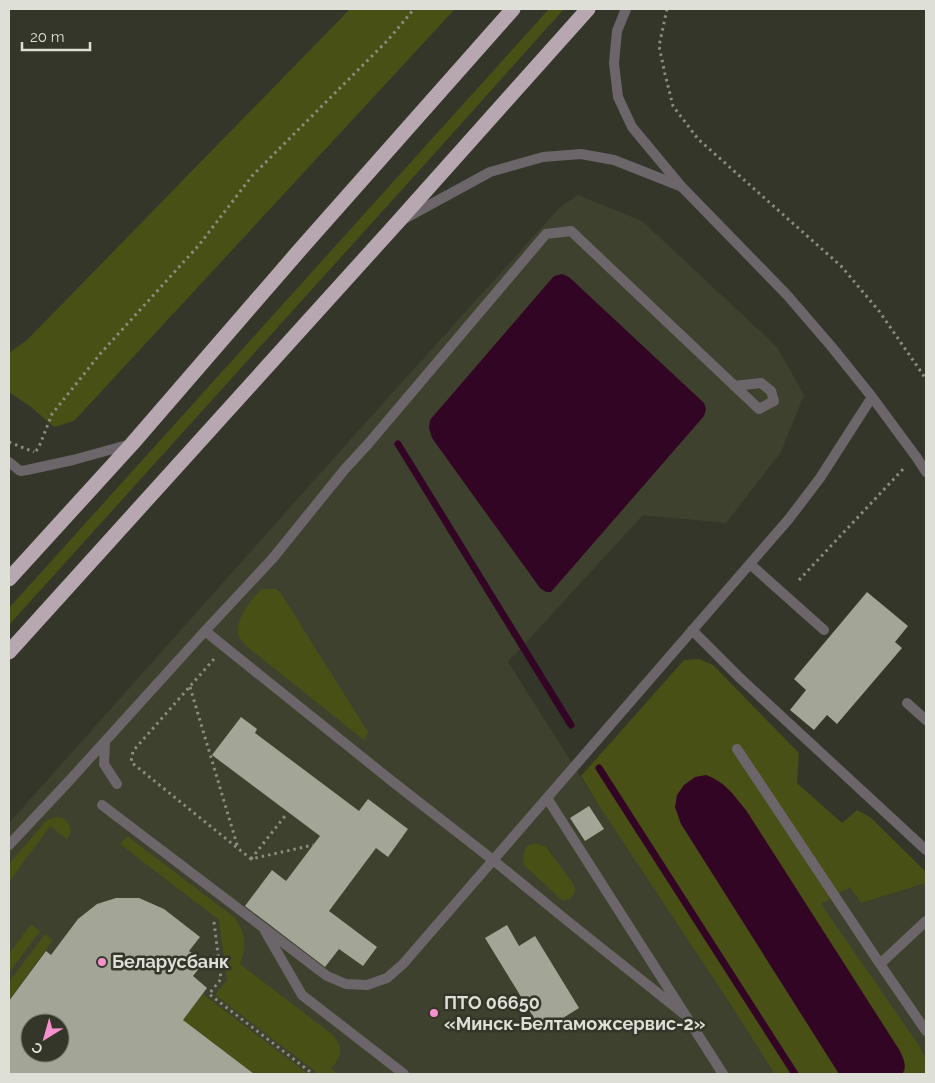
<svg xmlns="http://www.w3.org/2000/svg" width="935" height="1083" viewBox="0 0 935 1083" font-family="Raleway,sans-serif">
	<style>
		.built { fill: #3e412d; fill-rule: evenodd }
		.green { fill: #495016 }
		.water { fill: #330524 }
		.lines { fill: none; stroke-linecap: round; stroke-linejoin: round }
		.stream { stroke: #330524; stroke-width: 7 }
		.building { fill: #a3a697; fill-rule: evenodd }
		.path { stroke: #8b8d82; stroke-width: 3; stroke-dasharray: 2.5 4; stroke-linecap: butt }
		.lane { stroke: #6c6569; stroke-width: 10 }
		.highway { stroke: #b7a7b0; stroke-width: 15 }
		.poi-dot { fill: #f790ce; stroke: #343629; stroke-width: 2 }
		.labels { text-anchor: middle; stroke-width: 5; stroke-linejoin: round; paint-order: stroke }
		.poi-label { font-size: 18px; font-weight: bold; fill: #dedfd7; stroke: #343629; text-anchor: start }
	</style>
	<rect width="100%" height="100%" fill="#343629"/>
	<!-- built -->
	<path class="built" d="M578,195l64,26 135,126 27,48 -23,57 -55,71 -83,-8 -135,147 90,142 125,-108 138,207 65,-20v191h-917v-251l350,-393 201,-223zM30,1023h30v30h-30z"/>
	<!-- green -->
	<path class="green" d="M350,9h105l-381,412 -20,6 -23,-20 -22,-15v-39l18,-13z
		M549,9h15l-129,144 -426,472v-17z
		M262,589h13l5,3 88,140 -4,8 -119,-95c-3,-4 -7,-9 -7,-14 -1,-13 14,-34 24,-42z
		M699,659l14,6 86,88 -2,30 45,40 15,-13 13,7 56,55v11l-65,20 -11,-16 -29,17 99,143 6,13v14h-151l-53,-83 -124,-187 -17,-28 103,-116z
		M56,817c10,1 12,4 15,14l-4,8 -17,-13 -41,56v-18l38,-44z
		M127,836l108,82c11,17 12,28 5,46l93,71c11,15 9,20 -2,34l8,5h-20l-104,-79 12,-15 -8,-60 -99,-76z
		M535,843l11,4 28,38 1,7 -4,6 -8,3 -39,-36 -1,-10 3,-8z
		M31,924l9,7 -31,42v-19z
		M45,934l8,6 -44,60v-18z
		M203,994l105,80h-54l-71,-54z"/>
	<!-- water -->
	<path class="water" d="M562,274l7,3 135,126 2,6 -2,7 -153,176h-5l-6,-4 -108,-150 -3,-10 1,-8 124,-144z
		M706,775c20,8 26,18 40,35l154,241c3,7 8,16 2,23h-63l-158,-250 -6,-17 2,-12 7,-10 11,-8z"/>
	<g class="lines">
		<!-- stream -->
		<path class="stream" d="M398,444l173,281
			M599,768l196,306"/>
	</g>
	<!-- building -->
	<path class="building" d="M867,592l41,34 -13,16 7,6 -65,76 -10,-9 -13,15 -24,-20 16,-20 -12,-11z
		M241,717l16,12 -2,4 104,78 9,-12 40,30 -20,28 -12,-9 -47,63 48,36 -14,19 -24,-17 -14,18 -80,-61 27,-36 14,11 34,-45 -108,-81z
		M589,806l15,23 -19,12 -15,-23z
		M116,898h23l25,11 36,28 -11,14 15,11 -11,14 14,12 -24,32 71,54h-245v-73l37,-50 5,4 27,-36 19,-15zM30,1023h30v30h-30z
		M507,925l12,21 16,-10 44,72 -37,23 -57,-93z"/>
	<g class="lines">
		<!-- path -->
		<path class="path" d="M667,9l-8,37 6,28 8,32 25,33 143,127 38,45 47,68
			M9,442l25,10
			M36,451l3,-4 13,-33 48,-60 99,-109 53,-69 136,-136 26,-31
			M799,580l106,-113
			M214,659l-81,92 -2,11 120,97 62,-14
			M190,687l48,161
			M251,859l34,-43
			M214,922l7,57 -12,15 104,80"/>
		<!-- lane -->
		<path class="lane" d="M404,219l86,-47 53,-15 38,-3 33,6 66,26
			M872,397l45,61 9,14
			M9,462l11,9 7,-1 46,-10 58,-16
			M750,564l74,66
			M692,630l48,48 186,172
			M205,631l188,151 100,78 77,63 114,91
			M907,703l19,17
			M105,742l-1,22 13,20
			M737,749l143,215 46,-43
			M547,798l176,276
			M102,805l225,171 19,8 21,1 20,-7 16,-14 385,-444 32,-42 52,-81 -41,-51 -44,-51 -106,-109 -49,-59 -14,-30 -4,-34 3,-32 9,-22
			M9,845l60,-64 136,-150 68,-73 72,-89 23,-25 178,-210 25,-3 188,178 15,-8 -3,-10 -10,-8 -27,3
			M265,931l37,64 102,79
			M880,964l46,67"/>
		<!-- highway -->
		<path class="highway" d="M9,579l123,-135 166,-192 215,-243
			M9,652l387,-428 192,-215"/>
	</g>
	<!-- markers -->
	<g class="poi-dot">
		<circle cx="102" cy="962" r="5"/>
		<circle cx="434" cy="1013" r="5"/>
	</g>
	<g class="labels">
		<!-- poi labels -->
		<g class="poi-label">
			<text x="112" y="968">Беларусбанк</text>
			<text x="444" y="1009">ПТО 06650<tspan x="444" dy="21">«Минск-Белтаможсервис-2»</tspan></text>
		</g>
	</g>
	<!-- border -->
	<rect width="935" height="1083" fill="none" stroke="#dedfd7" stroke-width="20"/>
	<!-- north arrow -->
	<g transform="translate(45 1038) rotate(217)"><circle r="24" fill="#343629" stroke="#787a6f"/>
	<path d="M0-4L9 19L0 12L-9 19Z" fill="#f790ce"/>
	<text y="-8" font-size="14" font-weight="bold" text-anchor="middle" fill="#dedfd7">С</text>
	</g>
	<!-- scale -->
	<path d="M22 42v8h68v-8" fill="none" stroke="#dedfd7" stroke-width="2.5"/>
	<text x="30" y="42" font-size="15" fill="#dedfd7" stroke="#343629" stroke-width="4" paint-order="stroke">20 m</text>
</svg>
